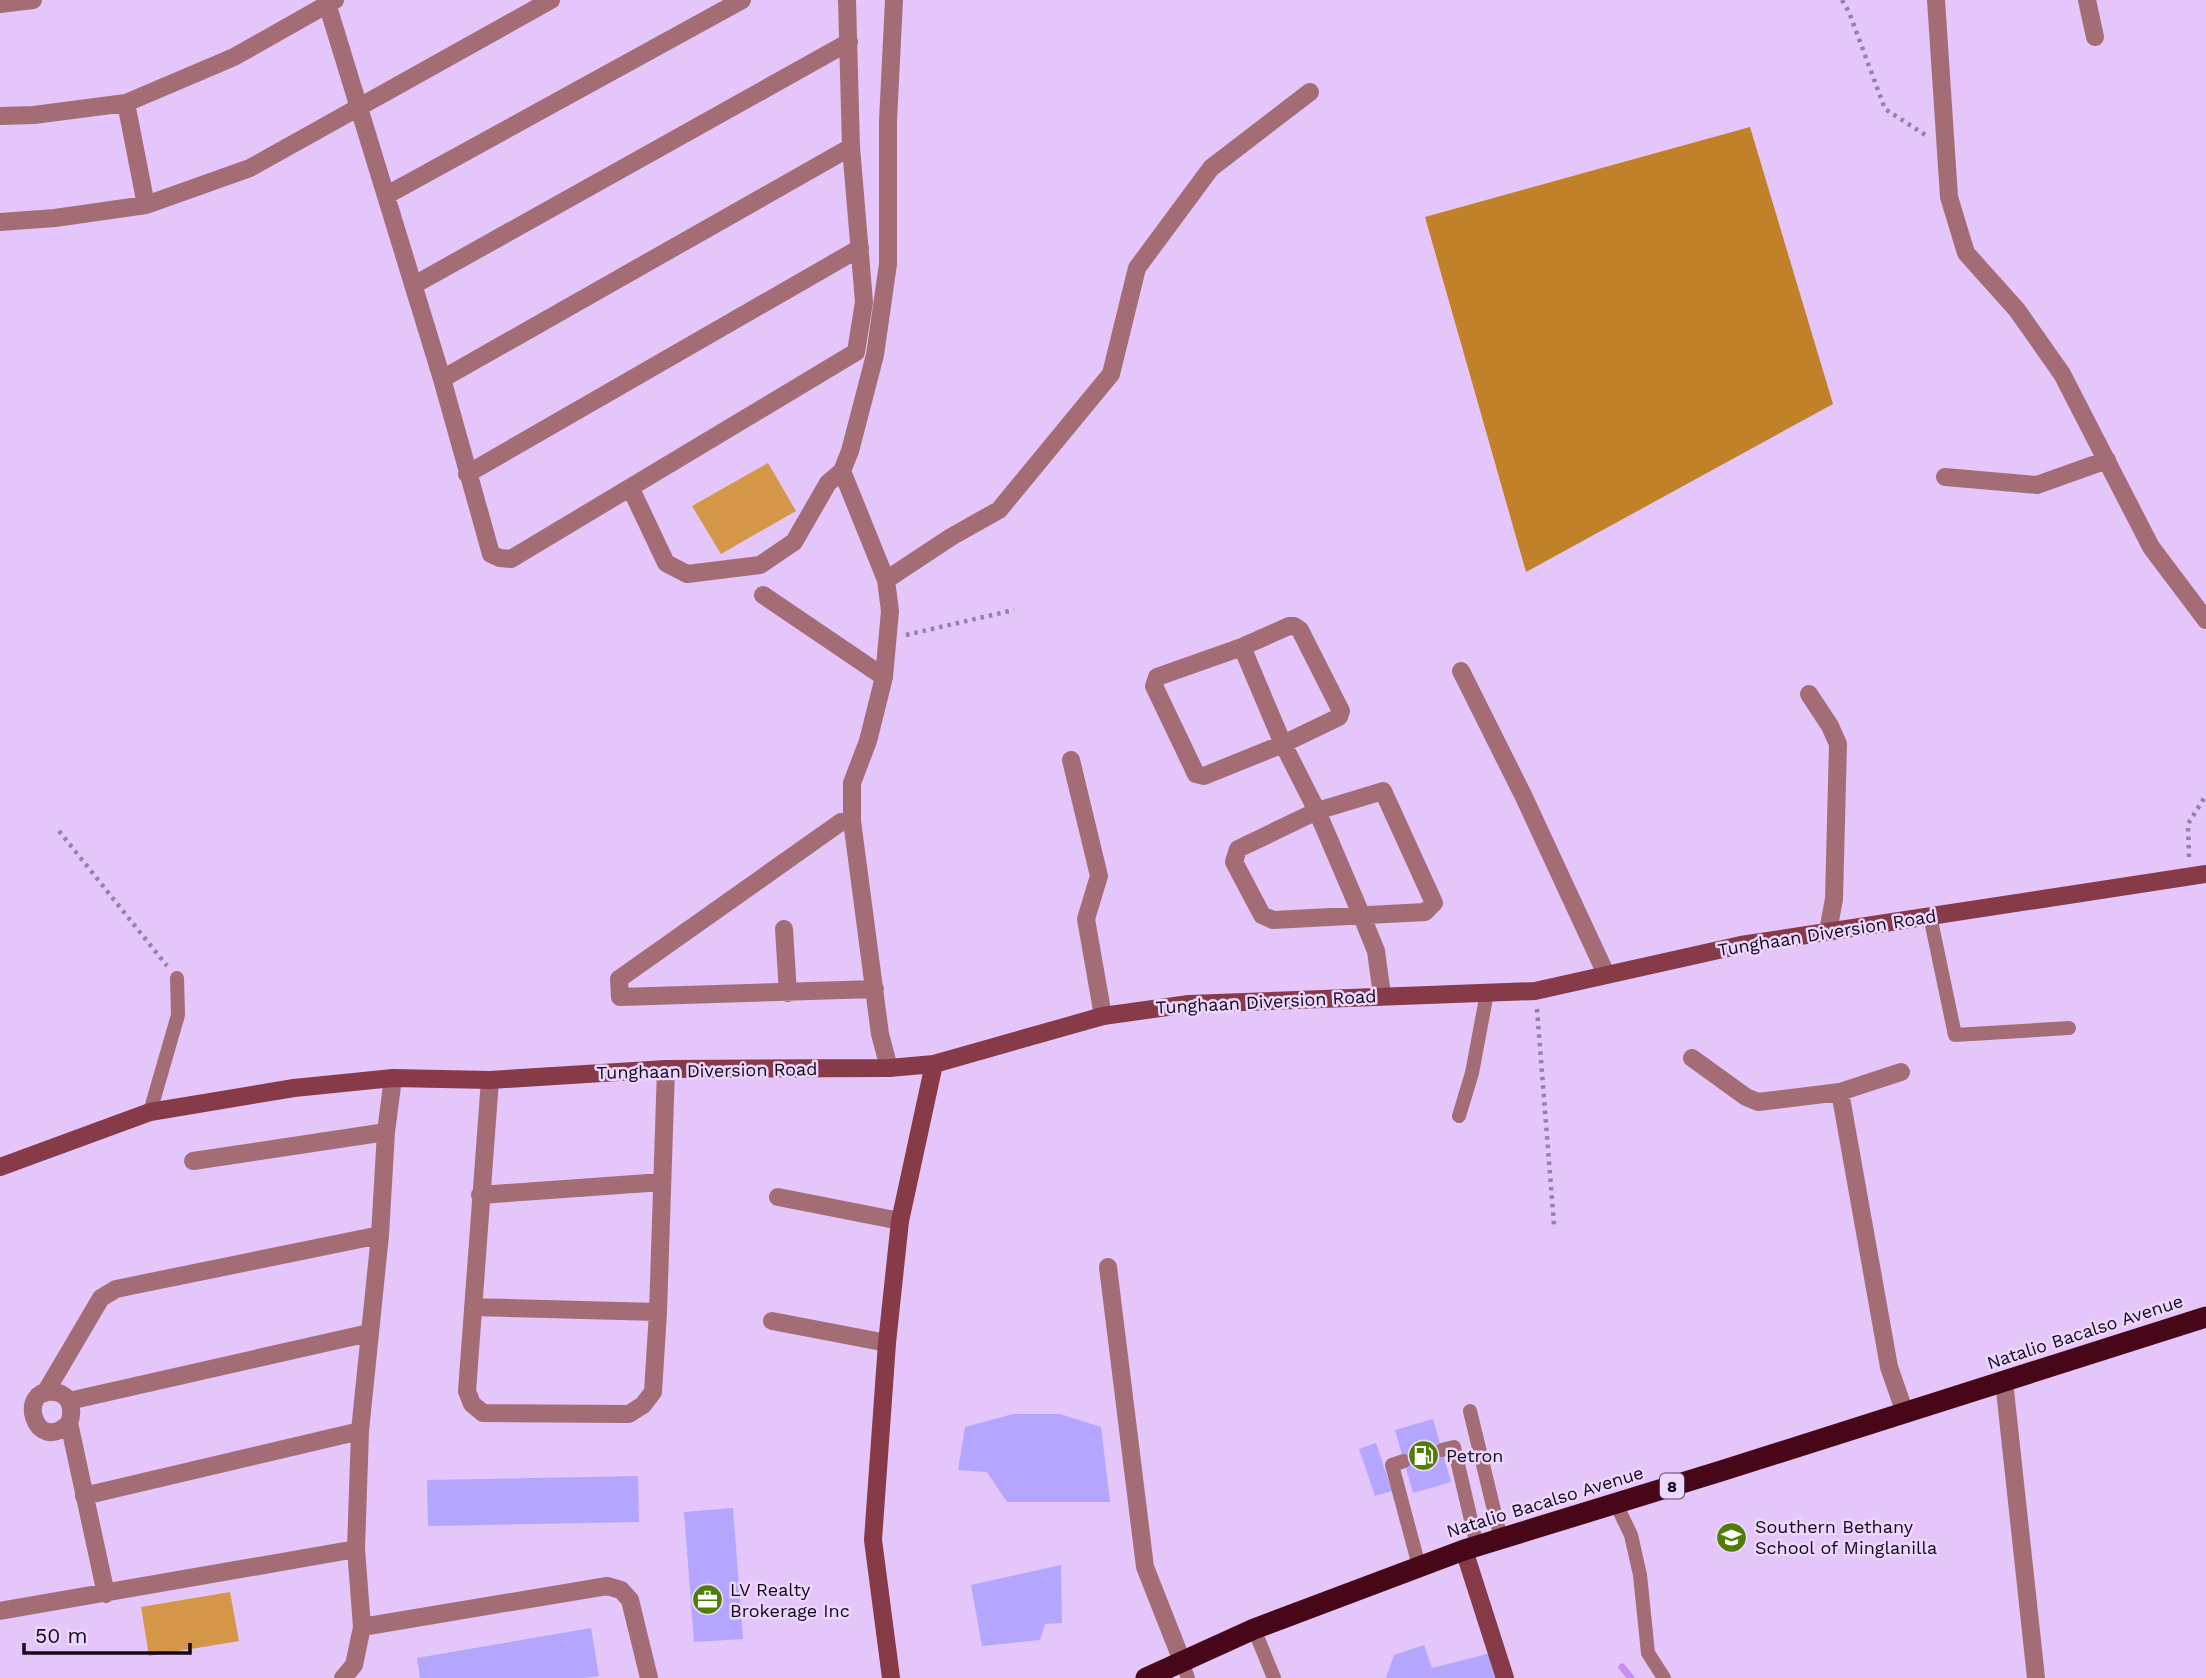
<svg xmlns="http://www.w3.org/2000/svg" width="2206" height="1678" viewBox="0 0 2206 1678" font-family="'Work Sans',sans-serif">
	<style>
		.green { fill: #d49647 }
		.forest { fill: #c08129 }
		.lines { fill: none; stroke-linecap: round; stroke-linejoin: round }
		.stream { stroke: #ca8cf3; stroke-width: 7 }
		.building { fill: #b4a6ff }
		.path { stroke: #977fa8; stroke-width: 4.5; stroke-dasharray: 3.5 5; stroke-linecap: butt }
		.lane { stroke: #a46d75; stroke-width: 14 }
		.street { stroke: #a46d75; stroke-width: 18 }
		.secondary { stroke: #873a48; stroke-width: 18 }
		.highway { stroke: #470719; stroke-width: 21 }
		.labels { text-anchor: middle; stroke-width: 5; stroke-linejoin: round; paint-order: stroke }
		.shield { fill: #edd7fe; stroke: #54455f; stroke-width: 2 }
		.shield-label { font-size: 16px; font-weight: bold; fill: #13061b }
		.street-label { font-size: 18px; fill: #13061b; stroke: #edd7fe }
		.poi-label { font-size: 18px; fill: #13061b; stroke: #edd7fe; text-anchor: start }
	</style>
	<rect width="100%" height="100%" fill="#e4c6fa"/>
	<!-- green -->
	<path class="green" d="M768,463l28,48 -75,43 -29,-48z
		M230,1592l9,49 -90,15 -8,-49z"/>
	<!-- forest -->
	<path class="forest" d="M1750,127l83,277 -307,168 -101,-355z"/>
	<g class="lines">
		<!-- stream -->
		<path class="stream" d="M1622,1667l9,11"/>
	</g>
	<!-- building -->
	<path class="building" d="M1013,1414h47l41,13 9,75h-103l-20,-30 -29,-2 7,-43z
		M1433,1419l18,63 -38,11 -18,-63z
		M1376,1443l16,48 -17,5 -16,-47z
		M638,1476l1,46 -211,4 -1,-46z
		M733,1508l10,131 -49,3 -10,-130z
		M1061,1565l1,58 -17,1 -5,16 -58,6 -11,-61z
		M591,1628l8,48 -14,2h-165l-3,-20z
		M1424,1645l8,23 59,-15 8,25h-113l8,-23z"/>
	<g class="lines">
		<!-- path -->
		<path class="path" d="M1842,0l7,12 36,97 42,27
			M906,635l108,-25
			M59,831l108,135
			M2189,857l-1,-33 18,-29
			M1537,1009l17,216"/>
		<!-- lane -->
		<path class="lane" d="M1930,916l25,119 114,-7
			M150,1112l28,-97 -1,-37
			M1459,1116l13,-43 15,-80
			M1470,1411l31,128
			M1442,1450l12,-3 23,99
			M1404,1461l-12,4 27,101
			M1616,1504l15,31 9,40 8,78 16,25
			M1254,1629l20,49
			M1182,1661l6,17"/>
		<!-- street -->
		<path class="street" d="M326,0l116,379 49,175 9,4 11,1 345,-207 8,-50 -13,-155 -4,-147
			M1936,0l13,197 17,56 51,57 45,64 89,173 55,73
			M2087,0l8,37
			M0,4l33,-4
			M126,103l20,102
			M0,116l34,-1 92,-12 108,-46 101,-57
			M387,195l355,-195
			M0,222l55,-4 91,-13 104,-37 301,-168
			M414,285l435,-243
			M442,379l409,-232
			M467,474l393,-226
			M1945,477l92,8 70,-25
			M631,489l35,74 21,11 73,-9 34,-23 34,-59 14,-12
			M886,580l65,-43 48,-27 112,-136 26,-106 74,-100 99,-76
			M763,595l121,82
			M1289,626h5l6,4 41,81 -2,6 -56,27 -79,32 -8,-2 -42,-88 3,-9 85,-30z
			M1242,647l41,97 34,67 44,103 15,37 6,44
			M1461,671l62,124 83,179
			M1809,694l21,32 8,18 -4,155 -6,32
			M1071,760l28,116 -13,43 17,97
			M1383,791l51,112 -9,9 -152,8 -11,-5 -28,-53 4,-13 79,-38z
			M852,821l-11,1 -222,157 1,18 255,-8
			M784,929l4,64
			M1692,1058l54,39 12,5 82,-10 61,-20
			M889,1068l-9,-34 -28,-213v-38l16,-42 16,-64 6,-66 -4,-31 -44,-109 8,-20 25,-96 13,-91v-143l6,-121
			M490,1080l-23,311 5,13 11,9 146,1 14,-9 10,-13 5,-80 8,-243
			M1840,1092l49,275 16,46
			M193,1161l193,-29
			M480,1195l182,-13
			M778,1197l122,24
			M1108,1267l37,300 37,94
			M473,1307l185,5
			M772,1321l115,22
			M2004,1381l32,297
			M45,1393l56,-95 15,-9 264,-54
			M69,1401l300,-68
			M69,1423c-34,34 -54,-37 -14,-31 16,3 19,18 14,31l37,171
			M84,1496l276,-65
			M0,1611l356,-62
			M362,1627l245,-41 14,4 9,10 19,78
			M343,1678l11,-13 8,-38 -6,-78 4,-118 20,-196 6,-103 7,-54"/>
		<!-- secondary -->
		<path class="secondary" d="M0,1167l150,-55 144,-24 99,-10 97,2 176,-11 223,-1 45,-4 169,-48 86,-12 346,-13 206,-46 465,-71
			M1464,1550l41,128
			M891,1678l-18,-138 14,-197 13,-122 34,-157"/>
		<!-- highway -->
		<path class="highway" d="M1146,1678l108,-49 210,-79 257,-79 485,-154"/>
	</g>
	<!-- icons -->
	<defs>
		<symbol id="fuel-disc" viewBox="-11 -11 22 22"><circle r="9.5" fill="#507d05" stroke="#edd7fe"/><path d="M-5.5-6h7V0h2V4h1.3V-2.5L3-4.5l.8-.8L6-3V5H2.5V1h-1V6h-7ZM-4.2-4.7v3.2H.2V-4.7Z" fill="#fff"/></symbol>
		<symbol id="school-disc" viewBox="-11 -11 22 22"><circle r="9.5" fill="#507d05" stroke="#edd7fe"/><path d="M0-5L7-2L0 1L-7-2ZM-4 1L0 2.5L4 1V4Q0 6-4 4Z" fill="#fff"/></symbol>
		<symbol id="office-disc" viewBox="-11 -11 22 22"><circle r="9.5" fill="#507d05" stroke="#edd7fe"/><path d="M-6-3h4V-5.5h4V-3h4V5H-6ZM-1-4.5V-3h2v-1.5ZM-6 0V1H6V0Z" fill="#fff"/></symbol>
	</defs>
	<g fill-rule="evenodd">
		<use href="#fuel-disc" x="1406" y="1438" width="35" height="35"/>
		<use href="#school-disc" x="1714" y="1520" width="35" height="35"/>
		<use href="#office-disc" x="690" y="1582" width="35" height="35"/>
	</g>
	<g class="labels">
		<!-- shield labels -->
		<rect class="shield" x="1660" y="1473.5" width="24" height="25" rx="5"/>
		<g class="shield-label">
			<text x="1672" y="1492">8</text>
		</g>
		<!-- street labels -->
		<g class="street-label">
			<text transform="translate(1827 933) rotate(-9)" y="6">Tunghaan Diversion Road</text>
			<text transform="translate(1266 1002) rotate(-3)" y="6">Tunghaan Diversion Road</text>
			<text transform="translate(707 1071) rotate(-1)" y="6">Tunghaan Diversion Road</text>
			<text transform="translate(2085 1332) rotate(-18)" y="6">Natalio Bacalso Avenue</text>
			<text transform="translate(1545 1502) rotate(-17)" y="6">Natalio Bacalso Avenue</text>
		</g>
		<!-- poi labels -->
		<g class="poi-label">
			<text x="1446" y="1462">Petron</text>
			<text x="1755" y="1533">Southern Bethany<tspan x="1755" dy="21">School of Minglanilla</tspan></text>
			<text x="730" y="1596">LV Realty<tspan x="730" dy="21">Brokerage Inc</tspan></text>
		</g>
	</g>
	<!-- scale -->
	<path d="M24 1643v10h166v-10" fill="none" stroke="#13061b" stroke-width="3.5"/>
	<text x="35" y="1643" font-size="21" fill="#13061b" stroke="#edd7fe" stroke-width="5" paint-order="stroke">50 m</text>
</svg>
